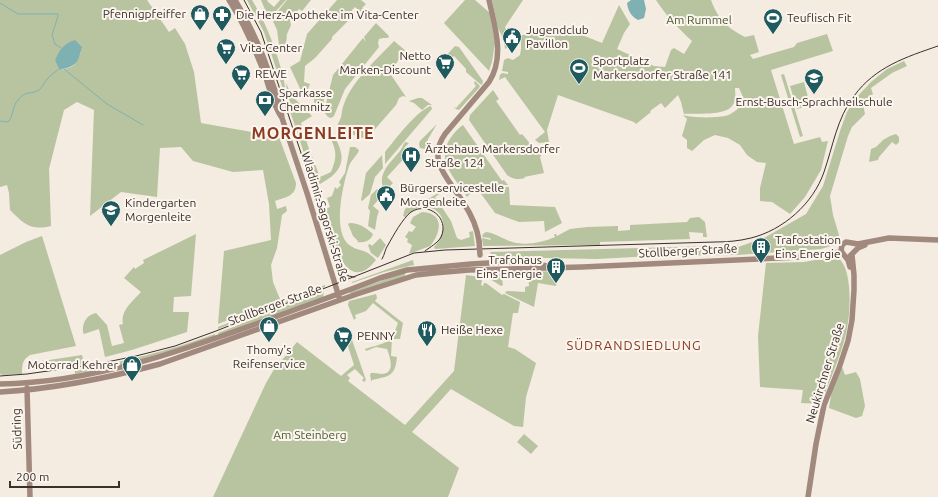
<svg xmlns="http://www.w3.org/2000/svg" width="938" height="497" viewBox="0 0 938 497" font-family="Ubuntu,sans-serif">
	<style>
		.green { fill: #b8c4a0; fill-rule: evenodd }
		.water { fill: #7fb0b2 }
		.lines { fill: none; stroke-linecap: round; stroke-linejoin: round }
		.stream { stroke: #7fb0b2; stroke-width: 1 }
		.secondary { stroke: #a18a7d; stroke-width: 5.5 }
		.tram { stroke: #3b302b; stroke-width: 1 }
		.secondary-bridge { stroke: #a18a7d; stroke-width: 5.5 }
		.labels { text-anchor: middle; stroke-width: 4; stroke-linejoin: round; paint-order: stroke }
		.poi-label { font-size: 12px; fill: #3b302b; stroke: #fbf5ee; text-anchor: start }
		.park-label { font-size: 12px; fill: #4a5a2e; stroke: #fbf5ee }
		.street-label { font-size: 12px; fill: #3b302b; stroke: #fbf5ee }
		.neighbourhood-label { font-size: 13px; letter-spacing: 1px; fill: #8c3b22; stroke: #fbf5ee }
		.district-label { font-size: 16px; font-weight: bold; letter-spacing: 1px; fill: #8c3b22; stroke: #fbf5ee }
	</style>
	<rect width="100%" height="100%" fill="#f4ebe1"/>
	<!-- green -->
	<path class="green" d="M0,0h147l22,32 6,-4 10,16 9,28 7,51 78,14 17,46c0,13 -10,14 -21,18l2,8 9,-3 1,5 -5,4 -5,33 -6,17 2,17 7,17 -62,25 6,-73 47,-11 -2,-36 -6,-34 -30,2 -40,-11 -12,-14 -21,1 -3,49 -36,-5 -31,24 4,-106 -17,-8 -13,8 -15,59 2,57c-20,5 -27,-2 -41,-16l-1,-17 -2,-8 -7,2zM81,52c-8,15 -3,13 -20,18l-6,-9z
		M247,0h5c14,23 24,49 31,76 2,9 3,19 5,28l-24,-72z
		M261,0h7l-1,1 7,6 6,-7h6l-9,10 -7,6 -4,-4z
		M287,0h24l-9,11 -3,-2 -9,12 1,4 -4,9 -1,10 -2,4 -5,-3 -2,-15 -6,-13 7,-6z
		M337,0h24l5,4 -4,4 2,3 -2,2 -7,-6 -3,3 -1,8 -19,19v2l-17,19 -10,8 -1,16 6,2 -4,10 -3,1 -13,-28 10,-6 7,-27z
		M465,0h10l15,13 5,30 -3,19 -3,9 -45,-48z
		M492,0h31l-18,27 2,5 12,8 1,-4 29,-9 28,6 25,10 17,-38 11,19 -6,9 -7,16 37,17 11,1 6,-17 3,-2 10,6 8,-13c-15,-14 -25,-24 -36,-41h55c7,19 16,28 34,37l9,-2 5,17 -9,3 3,4 41,-12 3,-4 30,-9 6,17 -62,19 23,74 26,-7 2,5 6,-1 -7,29 -16,27 -15,17 -18,-12 -12,-1v-13l6,-25 -9,-1 -10,-7 -7,-10 -12,-7 -13,-3 -11,5 -12,11 -5,-3v-8l-5,-4 5,-17 -4,-4c9,3 32,3 42,1 6,-1 13,-7 18,-12v-7l-4,-9h-4c0,6 2,13 -3,18 -7,10 -36,7 -48,8l-3,-12 -3,-7 -13,13 -4,-5 -11,8 1,1 -15,12 -2,-2 -76,-27 -11,35 2,12 -10,1 -4,-3 10,-8 -40,-55 -6,3 1,-5 2,-2 6,1v-2l-6,-1 2,-11 4,-2 5,2 7,-5 1,-6v-8l-5,1 -11,7 -1,-9 -6,-12z
		M376,23l13,13 -1,2h-5l-4,1 -1,4 1,4 -34,42 -11,27 -3,2 -3,-1 -4,-5 9,-37 30,-37 3,4 -2,-5z
		M394,41l12,10 -17,21 17,25 -3,-1 -4,2 -3,7 -27,31 2,2 -2,2 -30,-10 -2,-2c0,-4 3,-7 4,-11 1,-4 1,-9 3,-13 8,-23 33,-45 50,-63z
		M455,46l4,1 24,34 -1,4 -2,-1 -14,-12v-3l-12,-13 -4,4 -1,3 -6,-4z
		M904,61l3,5 -15,7 -21,15 2,6 -7,5 -3,6 2,9 -13,13 -4,9 -18,60 3,19 6,20 -1,6 -4,4 -13,4 -84,6 -84,1 -56,3 -105,-2 -2,-5 188,-5 60,-2v2l26,-9 42,-24 17,-28 18,-58 6,-16 8,-13 16,-17 16,-13z
		M784,74l19,62 -3,1 -19,-62z
		M475,81l5,5 -1,2 -20,22 -3,-1 -3,-2 3,1 20,-22 -2,-3z
		M804,82l6,23 -13,4 -7,-23z
		M286,83l6,13 20,20 -11,7 7,23 12,31 11,-5c6,-15 6,-20 -1,-35l4,-1c15,25 7,38 -18,50h-1l-26,-78 2,-1 -4,-14z
		M493,90l6,9 -3,2 24,34 2,-1 11,13 12,3 -5,7 4,16 -20,4 1,1c-7,2 -12,1 -18,-3l-38,-55 1,-5z
		M314,96l10,2 -1,13 -9,-9z
		M418,98h4l10,7h-4l-6,5 -8,-7 -5,-2z
		M431,106l1,3 -47,55v-12c10,-12 32,-42 46,-46z
		M437,124l-9,15 -3,10 -5,-1 -1,-4 1,-3z
		M463,125l39,56 2,-1 4,5h-25l-7,6 -2,-1 -7,7c-13,-20 -33,-38 -15,-61 3,-4 6,-8 11,-11z
		M896,134l3,3v5l-3,3 -4,-3 -13,15 -1,3 -9,2 2,-13 5,-2 7,-7 7,-4z
		M405,142l4,1 -5,5 5,5 -22,24 6,6 -8,8c-10,-16 6,-29 15,-40 2,-3 3,-6 5,-9z
		M350,147h5l4,3c-2,6 -8,10 -10,16 -6,18 -16,61 -2,77 6,6 12,6 19,9 4,2 7,5 10,8 -32,40 -46,-29 -53,-50l7,-3 -3,-9 5,-2 3,-9 2,2 4,-4 -2,-3 6,-9z
		M382,155l1,13 -8,9 -5,17 -8,7 -1,-1 5,-27z
		M484,187h25l1,18 45,2 7,16 -17,9 -1,-11 -25,1 -24,-9 -16,-22z
		M446,188l1,1 -12,8 16,24 6,17 4,2 9,-3 -1,-5 4,-1 2,15 -40,3 -1,-2c25,-28 -5,-55 -29,-30l-2,-1 2,-7 8,-6 12,-2z
		M377,189l6,5 -10,12 6,5 -2,6 -2,13 -7,-4 2,-15 -2,-3 3,-13z
		M314,197l23,69 5,7 8,4 -10,4z
		M422,212c23,1 19,21 8,34l-21,8 3,-9 -5,-3 1,-3 -3,-2 4,-6 3,1 4,-5 -6,-4 3,-6z
		M699,217l6,5 2,15h-4v-4l-14,-1 1,7 -90,3v3l-117,1 -1,-8 9,2 -1,-2 -8,-1 1,-3 3,-2c8,1 14,5 21,8 15,7 34,3 48,-3l-1,-3h2l1,2 13,-7 17,-2 31,-1v5l12,-1v-5l57,-3 3,-4z
		M350,223c10,0 16,5 23,11 -2,7 -9,9 -16,8l1,-1 -5,-5 -5,-12z
		M196,234l-5,62 -17,1 -1,15h16l-2,20 -55,18 -27,7 -6,-28 -15,5 -1,-2c-1,-8 3,-17 13,-19l11,12 5,21 12,-3 -5,-18 4,-1c-3,-13 9,-22 18,-32l-17,-14 10,-11 1,2 9,-6 -1,-3z
		M42,236l34,110 -46,9c-8,5 -8,10 -8,19l-19,1 -3,-1v-119l26,-13z
		M380,238l6,7 -8,13 -7,-5 -3,-8 2,-1 2,2z
		M837,256c9,8 11,20 12,31 4,48 -13,75 -28,117l-20,-1 2,-13 -43,-3 -2,-51 8,-73 38,-1z
		M413,260l1,5 -30,7 -32,11v-1z
		M559,271l-3,15 -18,-3 -4,24 -29,-14 2,-2 18,1v-5l4,-1 -1,-14z
		M405,273v3l-55,18v-2c19,-6 36,-14 55,-19z
		M501,274l2,11 -2,1 -11,-7 -1,-3 2,-1z
		M466,275l15,2 1,4 -1,4 2,1 1,-3h2l16,12 2,-1 16,8 -2,11h-5l-5,34 7,2 21,14 -10,34 -3,30 -9,-1 -63,-37 -39,43 47,36 -11,29h-235l53,-114 7,-12 24,-29 44,34 13,-11 -9,-28 -5,1c5,-2 8,-2 12,2l14,40 -2,2 -2,-2 2,-2 -9,-9 -8,6 3,3 -2,3 57,44 49,-54z
		M325,285v2l-107,42v-2z
		M324,291l-1,6 -104,38 -1,-2z
		M376,294l1,4 -2,3 28,22 -3,16h-8l-1,17 6,1c-2,20 -8,19 -25,23v2l-1,-2 -1,-5 1,-2c3,0 7,0 10,1 15,0 9,-17 6,-25l-11,-2 -10,4 -1,-2c22,-7 25,-4 33,-26l-25,-20 -7,8 -11,4 1,3 -2,2 -6,-15 1,-4z
		M215,334v2h2l-88,27 -54,11v-3c47,-9 94,-20 140,-37z
		M82,355l2,9 -51,6v-6l3,-2z
		M842,367l3,8 11,-3 4,7 5,27 -3,10 -6,2 -27,-10 3,-19z
		M524,434l14,12 -7,8 -14,-12z"/>
	<!-- water -->
	<path class="water" d="M631,0h13l2,9 -2,9 -6,2c-7,-4 -10,-9 -11,-17z
		M75,40l7,7c-5,17 -4,18 -22,23l-5,-9c4,-11 8,-17 20,-21z"/>
	<g class="lines">
		<!-- stream -->
		<path class="stream" d="M0,3l18,11h40v2l-6,19 3,9 6,4
			M64,69l43,35 36,21
			M0,121l8,1c6,-6 4,-16 10,-22 8,-10 11,-5 19,-9 5,-2 7,-8 10,-12 4,-4 8,-7 12,-10"/>
		<!-- secondary -->
		<path class="secondary" d="M229,0c15,23 26,49 36,75 5,15 8,30 17,43l25,75 32,104
			M235,0c16,26 28,53 37,82 4,12 9,23 10,36
			M479,241c-2,-15 -8,-27 -16,-39 -14,-23 -37,-41 -18,-68l44,-52c16,-25 6,-55 0,-82
			M850,256l8,-8 7,-3
			M850,267l-2,-7 -7,-9 1,-6 4,-3 12,2 31,-6 49,2
			M0,384c95,-1 187,-35 275,-67 35,-13 70,-25 105,-39l27,-8 64,-6 51,-3 25,5
			M27,388l3,109
			M0,392c54,-3 108,-14 160,-28l197,-70 59,-19 18,-2 35,-3 113,-3 218,-10 42,-5
			M808,497l8,-53 8,-39 15,-37 9,-27 4,-21 2,-30v-15l-2,-20"/>
		<!-- tram -->
		<path class="tram" d="M244,0l17,32 77,233c3,7 9,12 17,12
			M382,259c3,-5 3,-10 6,-14 5,-9 15,-27 23,-33 17,-11 39,6 30,25 -3,6 -11,10 -16,14
			M0,376l27,-2 70,-10 39,-8 39,-10 41,-15 198,-78 31,-3 270,-8c12,0 24,-1 36,-4 32,-8 62,-34 73,-66 9,-26 13,-54 30,-76 21,-29 52,-39 84,-50"/>
		<!-- secondary-bridge -->
		<path class="secondary-bridge" d="M479,241l1,14"/>
	</g>
	<!-- icons -->
	<defs>
		<symbol id="shop-pin" viewBox="-11 -11 22 30"><path d="M0 17L-7.5 6A9.5 9.5 0 1 1 7.5 6Z" fill="#1f5a5e" stroke="#fbf5ee"/><path d="M-5-2.5h2.3a2.7 3.5 0 0 1 5.4 0H5L5.5 6h-11ZM-1.5-2.5h3a1.5 2.3 0 0 0-3 0Z" fill="#fff"/></symbol>
		<symbol id="pharmacy-pin" viewBox="-11 -11 22 30"><path d="M0 17L-7.5 6A9.5 9.5 0 1 1 7.5 6Z" fill="#1f5a5e" stroke="#fbf5ee"/><path d="M-2-6h4v4h4v4h-4v4h-4v-4h-4v-4h4Z" fill="#fff"/></symbol>
		<symbol id="stadium-pin" viewBox="-11 -11 22 30"><path d="M0 17L-7.5 6A9.5 9.5 0 1 1 7.5 6Z" fill="#1f5a5e" stroke="#fbf5ee"/><path d="M0-5a6.5 5 0 1 0 0 10a6.5 5 0 1 0 0-10ZM-3.5-1.8h7v3.6h-7Z" fill="#fff"/></symbol>
		<symbol id="civic-pin" viewBox="-11 -11 22 30"><path d="M0 17L-7.5 6A9.5 9.5 0 1 1 7.5 6Z" fill="#1f5a5e" stroke="#fbf5ee"/><path d="M-.6-6.5H3V-4.5H.6V-3L4-1V1h2V6H-6V1h2V-1L-.6-3ZM-1.2 2.5V6h2.4V2.5Z" fill="#fff"/></symbol>
		<symbol id="supermarket-pin" viewBox="-11 -11 22 30"><path d="M0 17L-7.5 6A9.5 9.5 0 1 1 7.5 6Z" fill="#1f5a5e" stroke="#fbf5ee"/><path d="M-6-5.5h2.5l.6 2H6L4.5 2H-2.5L-4.4-4H-6ZM-1.5 3.2a1.3 1.3 0 1 0 .1 0ZM3 3.2a1.3 1.3 0 1 0 .1 0Z" fill="#fff"/></symbol>
		<symbol id="school-pin" viewBox="-11 -11 22 30"><path d="M0 17L-7.5 6A9.5 9.5 0 1 1 7.5 6Z" fill="#1f5a5e" stroke="#fbf5ee"/><path d="M0-5L7-2L0 1L-7-2ZM-4 1L0 2.5L4 1V4Q0 6-4 4Z" fill="#fff"/></symbol>
		<symbol id="bank-pin" viewBox="-11 -11 22 30"><path d="M0 17L-7.5 6A9.5 9.5 0 1 1 7.5 6Z" fill="#1f5a5e" stroke="#fbf5ee"/><path d="M-6-4H6V4H-6ZM0-2.3a2.3 2.3 0 1 0 0 4.6a2.3 2.3 0 1 0 0-4.6Z" fill="#fff"/></symbol>
		<symbol id="hospital-pin" viewBox="-11 -11 22 30"><path d="M0 17L-7.5 6A9.5 9.5 0 1 1 7.5 6Z" fill="#1f5a5e" stroke="#fbf5ee"/><path d="M-5-5h3v3.5h4V-5h3V5h-3V1.5h-4V5h-3Z" fill="#fff"/></symbol>
		<symbol id="building-pin" viewBox="-11 -11 22 30"><path d="M0 17L-7.5 6A9.5 9.5 0 1 1 7.5 6Z" fill="#1f5a5e" stroke="#fbf5ee"/><path d="M-4-6H4V6H1V3H-1V6H-4ZM-2.5-4.3h1.7v1.8h-1.7ZM.8-4.3h1.7v1.8H.8ZM-2.5-1h1.7V.8h-1.7ZM.8-1h1.7V.8H.8Z" fill="#fff"/></symbol>
		<symbol id="restaurant-pin" viewBox="-11 -11 22 30"><path d="M0 17L-7.5 6A9.5 9.5 0 1 1 7.5 6Z" fill="#1f5a5e" stroke="#fbf5ee"/><path d="M-5-6h1v4h1v-4h1v4h1v-4h1v5L-1.5 .5V6h-2V.5L-5-1ZM5-6V6H3V1.5H1.5Q1.5-4 5-6Z" fill="#fff"/></symbol>
	</defs>
	<g fill-rule="evenodd">
		<use href="#shop-pin" x="189" y="3" width="22" height="30"/>
		<use href="#pharmacy-pin" x="211" y="4" width="22" height="30"/>
		<use href="#stadium-pin" x="762" y="7" width="22" height="30"/>
		<use href="#civic-pin" x="501" y="26" width="22" height="30"/>
		<use href="#supermarket-pin" x="215" y="37" width="22" height="30"/>
		<use href="#supermarket-pin" x="434" y="52" width="22" height="30"/>
		<use href="#stadium-pin" x="568" y="57" width="22" height="30"/>
		<use href="#supermarket-pin" x="230" y="63" width="22" height="30"/>
		<use href="#school-pin" x="803" y="67" width="22" height="30"/>
		<use href="#bank-pin" x="254" y="89" width="22" height="30"/>
		<use href="#hospital-pin" x="400" y="145" width="22" height="30"/>
		<use href="#civic-pin" x="375" y="184" width="22" height="30"/>
		<use href="#school-pin" x="100" y="199" width="22" height="30"/>
		<use href="#building-pin" x="750" y="236" width="22" height="30"/>
		<use href="#building-pin" x="545" y="256" width="22" height="30"/>
		<use href="#shop-pin" x="258" y="315" width="22" height="30"/>
		<use href="#restaurant-pin" x="416" y="319" width="22" height="30"/>
		<use href="#supermarket-pin" x="332" y="325" width="22" height="30"/>
		<use href="#shop-pin" x="121" y="354" width="22" height="30"/>
	</g>
	<g class="labels">
		<!-- poi labels -->
		<g class="poi-label">
			<text x="186" y="18" text-anchor="end">Pfennigpfeiffer</text>
			<text x="236" y="19">Die Herz-Apotheke im Vita-Center</text>
			<text x="787" y="22">Teuflisch Fit</text>
			<text x="526" y="34">Jugendclub<tspan x="526" dy="14">Pavillon</tspan></text>
			<text x="240" y="52">Vita-Center</text>
			<text x="431" y="60" text-anchor="end">Netto<tspan x="431" dy="14">Marken-Discount</tspan></text>
			<text x="593" y="65">Sportplatz<tspan x="593" dy="14">Markersdorfer Straße 141</tspan></text>
			<text x="255" y="78">REWE</text>
			<text x="279" y="97">Sparkasse<tspan x="279" dy="14">Chemnitz</tspan></text>
			<text x="814" y="106" text-anchor="middle">Ernst-Busch-Sprachheilschule</text>
			<text x="425" y="153">Ärztehaus Markersdorfer<tspan x="425" dy="14">Straße 124</tspan></text>
			<text x="400" y="192">Bürgerservicestelle<tspan x="400" dy="14">Morgenleite</tspan></text>
			<text x="125" y="207">Kindergarten<tspan x="125" dy="14">Morgenleite</tspan></text>
			<text x="775" y="244">Trafostation<tspan x="775" dy="14">Eins Energie</tspan></text>
			<text x="542" y="264" text-anchor="end">Trafohaus<tspan x="542" dy="14">Eins Energie</tspan></text>
			<text x="441" y="334">Heiße Hexe</text>
			<text x="357" y="340">PENNY</text>
			<text x="269" y="354" text-anchor="middle">Thomy's<tspan x="269" dy="14">Reifenservice</tspan></text>
			<text x="118" y="369" text-anchor="end">Motorrad Kehrer</text>
		</g>
		<!-- park labels -->
		<g class="park-label">
			<text x="699" y="24">Am Rummel</text>
			<text x="310" y="439">Am Steinberg</text>
		</g>
		<!-- street labels -->
		<g class="street-label">
			<text transform="translate(325 217) rotate(73)" y="4">Wladimir-Sagorski-Straße</text>
			<text transform="translate(688 251) rotate(-3)" y="4">Stollberger Straße</text>
			<text transform="translate(275 305) rotate(-20)" y="4">Stollberger Straße</text>
			<text transform="translate(825 373) rotate(-73)" y="4">Neukirchner Straße</text>
			<text transform="translate(17 429) rotate(-92)" y="4">Südring</text>
		</g>
		<!-- neighbourhood labels -->
		<g class="neighbourhood-label">
			<text x="634" y="350">SÜDRANDSIEDLUNG</text>
		</g>
		<!-- district labels -->
		<g class="district-label">
			<text x="313" y="139">MORGENLEITE</text>
		</g>
	</g>
	<!-- scale -->
	<path d="M10 481v6h109v-6" fill="none" stroke="#3b302b" stroke-width="2"/>
	<text x="16" y="481" font-size="12" fill="#3b302b" stroke="#fbf5ee" stroke-width="3" paint-order="stroke">200 m</text>
</svg>
